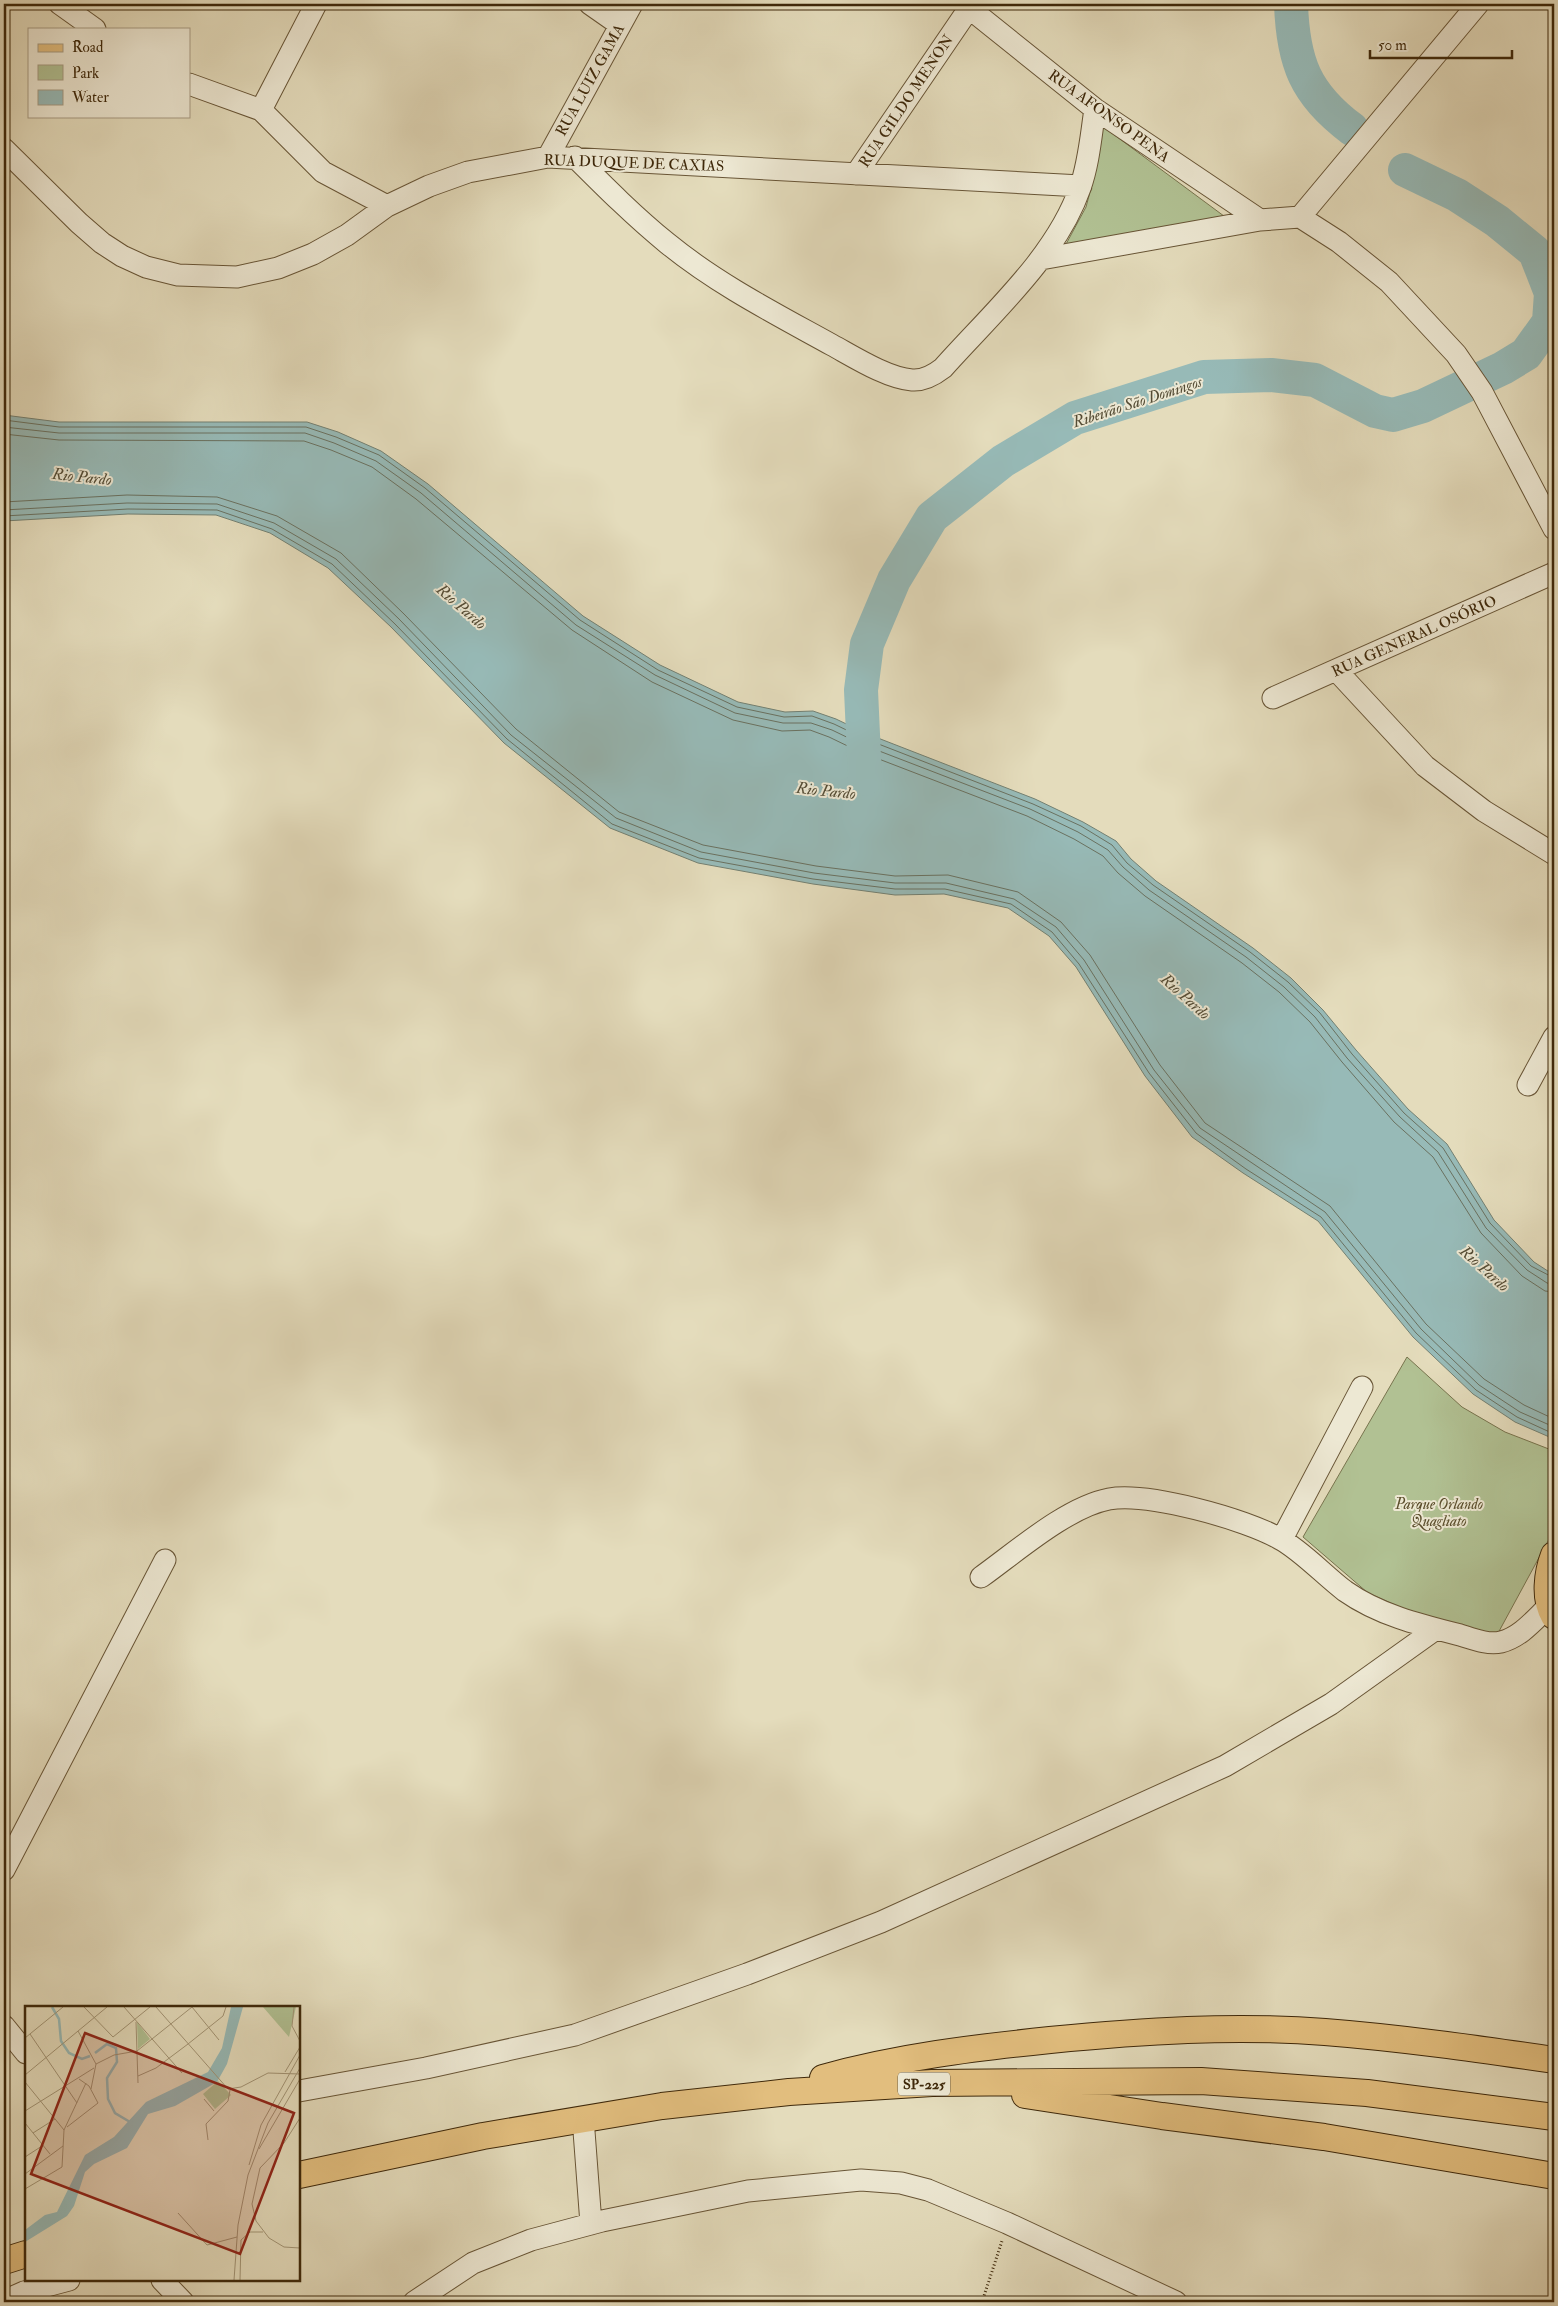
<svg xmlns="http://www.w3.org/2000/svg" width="1558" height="2306" viewBox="0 0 1558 2306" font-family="'IM FELL Double Pica',serif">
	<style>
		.green { fill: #b1c193; stroke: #78744e }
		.water { fill: #97bab7; stroke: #738072 }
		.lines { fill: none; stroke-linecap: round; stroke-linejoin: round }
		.shore { stroke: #6a7160; stroke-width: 1 }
		.river { stroke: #97bab7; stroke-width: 34 }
		.minor-casing { stroke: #685536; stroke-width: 23 }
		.major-casing { stroke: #3e280a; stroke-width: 28 }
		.path { stroke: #3e280a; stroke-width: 3; stroke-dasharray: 1 2.5; stroke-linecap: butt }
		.minor { stroke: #ede8d3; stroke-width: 21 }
		.major { stroke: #e2be7e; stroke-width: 26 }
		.labels { text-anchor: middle; stroke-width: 4; stroke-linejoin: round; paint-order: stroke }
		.shield { fill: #ede8d3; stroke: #726246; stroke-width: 1 }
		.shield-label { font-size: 14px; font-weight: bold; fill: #3e280a }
		.street-label { font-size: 15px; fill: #3e280a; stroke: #ede8d3 }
		.park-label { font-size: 15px; font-style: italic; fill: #5b4e2c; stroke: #ede8d3 }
		.water-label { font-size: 16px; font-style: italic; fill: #544c35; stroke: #ede8d3 }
		.inset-river { fill: none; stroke: #97bab7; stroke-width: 2.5 }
		.inset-road { fill: none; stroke: #a29475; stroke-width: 1 }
		.view { fill: #8f2418; fill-opacity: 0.15; stroke: #8f2418; stroke-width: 2.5 }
		.inset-edge { fill: none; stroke: #3e280a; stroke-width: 2.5 }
	</style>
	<rect width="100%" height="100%" fill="#e4dcbc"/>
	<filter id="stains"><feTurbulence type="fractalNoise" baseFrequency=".004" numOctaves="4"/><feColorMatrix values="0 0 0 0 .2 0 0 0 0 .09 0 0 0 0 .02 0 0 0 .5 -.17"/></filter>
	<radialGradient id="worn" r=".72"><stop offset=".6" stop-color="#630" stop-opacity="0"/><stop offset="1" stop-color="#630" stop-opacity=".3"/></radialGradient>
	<!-- green -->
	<path class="green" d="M1101,125l131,97 -167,24 21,-39 7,-26z
		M1407,1357l55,50 43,25 49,19v79l-57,105 -84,-22 -45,-20 -65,-56z"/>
	<!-- water -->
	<path class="water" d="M4,415l55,7h248l31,10 43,19 47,33 155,132 77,49 78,37 47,10 28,-1 23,8 29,14 170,66 48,23 33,19 15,18 25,22 97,67 38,30 32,32 33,40 52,59 39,35 47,76 40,42 20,13v164l-39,-17 -42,-28 -60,-57 -95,-116 -75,-48 -51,-36 -47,-61 -69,-109 -27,-31 -41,-28 -64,-14 -49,1 -82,-11 -115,-21 -88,-35 -106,-85 -113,-116 -63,-59 -58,-35 -54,-18 -88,-1 -124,7z"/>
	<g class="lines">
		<!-- shore -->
		<path class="shore" d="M4,420l55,7h247l30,10 43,18 46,33 155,132 78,50 79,37 47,10 28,-1 22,8 29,14 170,66 48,22 31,19 15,18 26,22 97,67 38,30 32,31 32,41 52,59 39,35 47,75 41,43 23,12
			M4,427l55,6h246l29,10 42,18 45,32 155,132 79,50 80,38 48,10h28l21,7 29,14 169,65 48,23 30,18 15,17 26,23 97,67 38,30 31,30 32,41 53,59 38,35 48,76 41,42 20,13 7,2
			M4,434l55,6 245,1 27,9 41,17 44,32 156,131 80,52 81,38 49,11 28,-1 19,7 29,14 169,65 47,23 29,17 15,17 27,23 97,67 37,29 31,30 32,40 52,60 39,35 48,76 41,43 23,15 9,1
			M4,502l123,-7 90,2 60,19 64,37 63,61 112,115 103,83 84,33 113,21 79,10 53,-1 70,17 43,30 29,33 70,110 45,58 125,83 96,118 58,55 40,26 30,14
			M4,510l123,-7 90,1 57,19 62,36 63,60 112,116 105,83 85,34 113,21 81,10h51l68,16 42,28 28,33 70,110 46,58 125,84 96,117 58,56 41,27 34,15
			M4,516l124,-7 89,1 55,19 60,35 63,60 112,115 105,85 87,34 114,21 82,10h50l66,15 41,28 27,32 70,109 47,60 50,36 75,48 95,116 60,57 41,27 37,17"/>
		<!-- river -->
		<path class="river" d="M1291,4c2,58 14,90 61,125
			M865,779l-4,-89 6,-46 27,-64 38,-63 71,-56 72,-43 129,-41 67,-2 44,5 60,31 18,4 30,-9 80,-38 23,-14 23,-32 2,-29 -16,-41 -38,-31 -40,-26 -52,-25"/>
		<defs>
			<path id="minor" d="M60,4l35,25
				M590,4l30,21
				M964,4l131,105 165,111
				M189,84l72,26 62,62 64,34
				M261,110l55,-106
				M4,149l75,74 23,20 20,13 24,11 32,8 59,2 41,-9 35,-14 34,-19 40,-29 42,-20 39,-14 80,-15 533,29
				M548,157l84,-153
				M575,157c30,30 60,60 92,86 50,41 109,71 165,102 22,12 55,33 80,35 12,1 22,-5 31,-12 48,-54 113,-111 137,-180 9,-25 11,-53 15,-79
				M856,174l116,-170
				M1300,217l178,-213
				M1041,259l219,-39 40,-3 39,25 50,40 67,72 26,38 72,137
				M1336,670l89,96 59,45 70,43
				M1273,698l281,-125
				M1528,1085l26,-48
				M1282,1539l80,-152
				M981,1577c35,-25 86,-70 128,-78 38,-7 137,20 171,40 21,11 45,37 65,52 34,24 75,34 115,44 13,4 28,10 41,7 20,-5 34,-23 48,-36
				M4,1870l161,-310
				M4,2026l22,27
				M299,2091l127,-23 149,-33 172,-61 134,-52 344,-156 106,-62 105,-75
				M583,2118l8,106
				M162,2280l21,22
				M4,2301l20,-9 45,-12
				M414,2302l59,-39 58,-23 71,-19 146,-30 113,-11 40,3 27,7 79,33 169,79"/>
			<path id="major" d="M1554,1555c-7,18 -10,44 0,61
				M823,2078c74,-21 151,-30 227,-38 92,-9 183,-15 275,-8 77,6 153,17 229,28
				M1025,2095l137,21 162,21 230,39
				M299,2175l184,-39 179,-30 127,-14 143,-9 269,-2 166,12 187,24
				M4,2261l22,-7"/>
		</defs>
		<!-- minor casing -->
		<use href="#minor" class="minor-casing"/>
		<!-- major casing -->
		<use href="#major" class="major-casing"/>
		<!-- path -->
		<path class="path" d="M982,2302l20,-61"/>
		<!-- minor -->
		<use href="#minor" class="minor"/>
		<!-- major -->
		<use href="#major" class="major"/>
	</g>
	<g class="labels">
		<!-- shield labels -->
		<rect class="shield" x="898" y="2072.5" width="52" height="23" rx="4"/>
		<g class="shield-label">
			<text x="924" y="2089">SP-225</text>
		</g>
		<!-- street labels -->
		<g class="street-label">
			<text transform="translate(590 80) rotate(-61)" y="5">RUA LUIZ GAMA</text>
			<text transform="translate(906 101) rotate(-56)" y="5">RUA GILDO MENON</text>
			<text transform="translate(1109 116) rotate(36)" y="5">RUA AFONSO PENA</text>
			<text transform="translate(634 163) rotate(2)" y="5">RUA DUQUE DE CAXIAS</text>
			<text transform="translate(1414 636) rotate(-24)" y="5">RUA GENERAL OSÓRIO</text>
		</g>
		<!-- park labels -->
		<g class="park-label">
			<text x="1439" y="1509">Parque Orlando<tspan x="1439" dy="17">Quagliato</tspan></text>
		</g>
		<!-- water labels -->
		<g class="water-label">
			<text transform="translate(1137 401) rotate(-18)" y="6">Ribeirão São Domingos</text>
			<text transform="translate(82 476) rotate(6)" y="6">Rio Pardo</text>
			<text transform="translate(462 606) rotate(41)" y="6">Rio Pardo</text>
			<text transform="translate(826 790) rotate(6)" y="6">Rio Pardo</text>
			<text transform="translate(1186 996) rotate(42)" y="6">Rio Pardo</text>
			<text transform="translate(1485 1268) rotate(42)" y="6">Rio Pardo</text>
		</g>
	</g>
	<!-- overview -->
	<g transform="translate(25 2006)">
		<rect width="275" height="275" fill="#e4dcbc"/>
		<path d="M238,1h33l-7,30zM112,16l13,17 -12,10zM193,75l13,14 -16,14 -12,-15z" fill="#b1c193"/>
		<path d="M206,1h12l-16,57 -10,18 -42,24 -27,8 -21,34 -33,16 -9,8 -11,34 -7,10 -42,26v-12l20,-15 12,-3 28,-57 29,-18 32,-35 62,-30 14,-24z" fill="#97bab7"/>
		<path class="inset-river" d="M27,1l7,12 2,22 8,12 13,6 8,-3M70,47l12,-9 9,4 1,14 -10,16 1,21 7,14 15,9"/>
		<path class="inset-road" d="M59,1l29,30 37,-30M99,1l58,66M131,1l72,82 13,-2 27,-14 32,1M167,1l27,33M269,1l-2,19 8,15M111,16l2,61M53,25l18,33M5,28l47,69M0,32l38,-31M163,38l35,-28 3,-9M260,66l15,-25M0,69l82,-68M113,70l18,-8 32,-24M0,76l39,48M66,83l5,-25 18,-9 23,-4 55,-44M179,93l10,12M0,105l69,-43M275,112l-16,25 -24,25 -8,36 4,17 13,17 15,9 16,1M0,117l25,31M42,121l31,-24 -9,-17 -10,-7M8,127l22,-14M183,134l-2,-16 22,-23 2,-11M234,143l41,-70M0,151l17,-11M224,159l12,-40 39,-70M0,168l38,-28M0,183l37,-22 2,-37 22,-47M153,207l29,32 30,-8M209,274l4,-55 10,-50 20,-52 32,-55M215,274l1,-40 9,-8h13"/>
		<path class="view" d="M60,27l209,80 -54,141 -209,-80z"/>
		<rect width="275" height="275" class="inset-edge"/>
	</g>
	<!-- margin -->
	<rect width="1558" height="2306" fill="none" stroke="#e4dcbc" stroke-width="20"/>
	<rect x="5" y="5" width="1548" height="2296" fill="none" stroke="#3e280a" stroke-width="2.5"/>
	<rect x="10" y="10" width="1538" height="2286" fill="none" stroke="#3e280a"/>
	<!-- legend -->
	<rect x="28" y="28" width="162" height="90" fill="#ede8d3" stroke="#a79b83"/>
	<rect x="38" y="44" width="25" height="8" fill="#e2be7e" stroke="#a79b83"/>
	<text x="72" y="52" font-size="15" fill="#3e280a">Road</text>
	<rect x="38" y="65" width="25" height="15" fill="#b1c193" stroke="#a79b83"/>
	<text x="72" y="78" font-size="15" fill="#3e280a">Park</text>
	<rect x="38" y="90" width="25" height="15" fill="#97bab7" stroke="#a79b83"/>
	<text x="72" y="102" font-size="15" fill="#3e280a">Water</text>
	<!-- scale -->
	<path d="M1370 50v8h142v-8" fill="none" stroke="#3e280a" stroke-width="2.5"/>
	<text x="1378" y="50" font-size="15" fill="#3e280a" stroke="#ede8d3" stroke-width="4" paint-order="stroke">50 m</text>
	<rect width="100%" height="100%" filter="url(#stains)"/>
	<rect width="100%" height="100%" fill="url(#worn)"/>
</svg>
